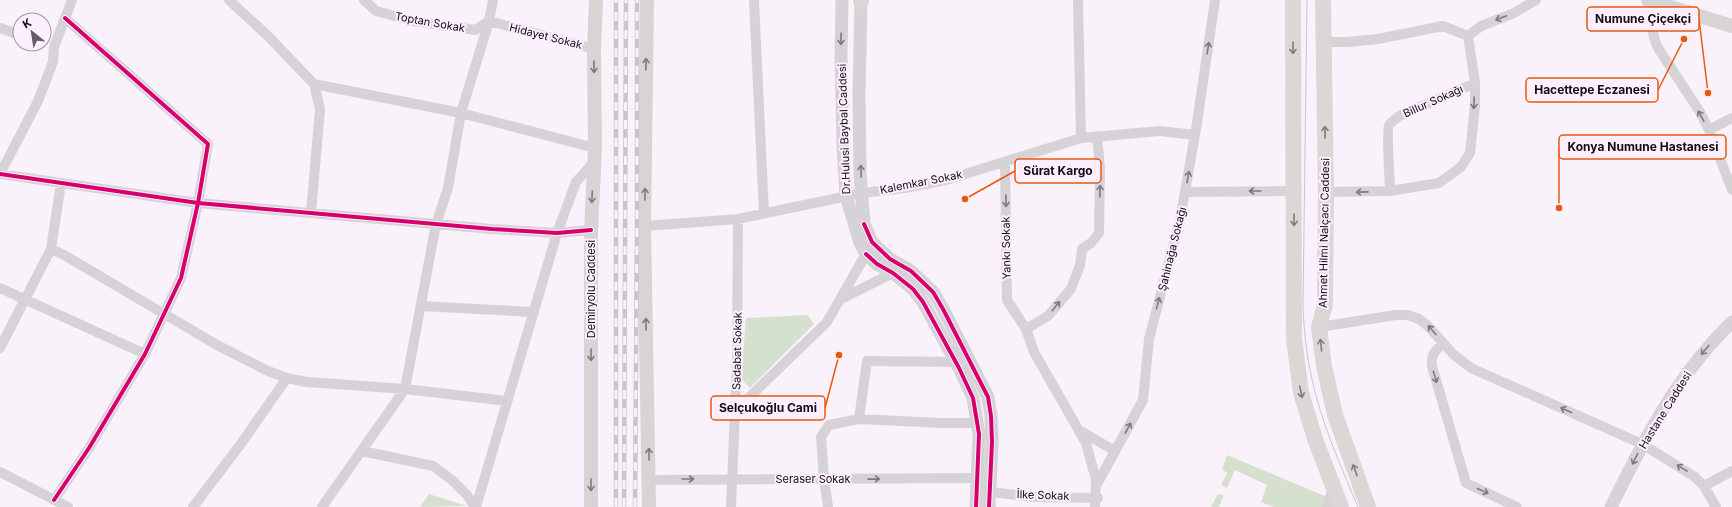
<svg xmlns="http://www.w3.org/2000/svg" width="1732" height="507" viewBox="0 0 1732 507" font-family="Inter,sans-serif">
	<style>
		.green { fill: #d5e0cf }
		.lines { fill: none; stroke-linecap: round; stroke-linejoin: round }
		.minor { stroke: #d6d3d6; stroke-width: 10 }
		.tertiary { stroke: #d6d3d6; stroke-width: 13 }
		.secondary { stroke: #d8d3d4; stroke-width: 14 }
		.primary { stroke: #dcd6d6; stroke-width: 16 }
		.tram { stroke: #c9c6c9; stroke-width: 1 }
		.rail-casing { stroke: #c9c6c9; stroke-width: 4.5 }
		.rail { stroke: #fdeffe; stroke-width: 3; stroke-dasharray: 9; stroke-linecap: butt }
		.cycleway-casing { stroke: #fdeffe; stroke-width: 6 }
		.cycleway { stroke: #d6006c; stroke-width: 4 }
		.oneway { stroke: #7f797f }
		.oneway2 { stroke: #827b7f }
		.oneway3 { stroke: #80797e }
		.labels { text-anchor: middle; stroke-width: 4; stroke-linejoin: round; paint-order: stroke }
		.street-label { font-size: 11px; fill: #140c15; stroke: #fdeffe }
		.leader { fill: none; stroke: #e8590c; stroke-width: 1.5 }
		.callout-dot { fill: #e8590c; stroke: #fdeffe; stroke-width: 1.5 }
		.callout { fill: #fdeffe; stroke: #e8590c; stroke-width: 1.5 }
		.callout-label { font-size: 12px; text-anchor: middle; font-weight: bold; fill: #140c15 }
	</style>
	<rect width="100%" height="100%" fill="#faf2fa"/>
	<!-- green -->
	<path class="green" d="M808,315l6,9 -64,64 -9,-9 5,-61z
		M1227,455l100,42 -5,10h-48l-13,-5 6,-17 -32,-15 -8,18 -6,-3 6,-12 -5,-4z
		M429,494l38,12 -47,1z
		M1218,494l6,1 -5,12h-8z"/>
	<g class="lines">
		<!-- minor -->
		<path class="minor" d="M229,0l40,37 45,47 6,25 -9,104
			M364,0l12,11 37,10 62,9 14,-9 105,28
			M754,0l10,214
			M1078,0l3,138
			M1658,3c-6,18 -8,28 0,45l42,64 9,18 23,60
			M0,28l20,7
			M1468,36l13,-10 31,-12 24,-14
			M1323,42h25l30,-3 65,-13 25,10
			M314,84l147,29 134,35
			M1709,130l23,-12
			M1005,162l2,138 19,29 8,23 52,91 10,37 -1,27
			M0,174l198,29 294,26 65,4 34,-3
			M0,174l38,-73 15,-39 1,-15 18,-47
			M1390,191c0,-10 -4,-61 -1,-66 2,-3 7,-6 10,-9l76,-33
			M1185,192l109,-1
			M1326,192l64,-1 49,-8 22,-16 9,-14 5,-47v-23l-7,-47
			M644,226l94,-7 124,-26 43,-5 41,-8 135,-42 79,-7 35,4
			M51,249l13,6 153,90 51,26 19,7 20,4 98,7 102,12
			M0,288l145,66
			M841,299l52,-26
			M421,306l112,6
			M1319,327l77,-12h12l11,4 9,7 25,28 18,14 171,76 53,33 9,9 12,21
			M1026,329l22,-13 23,-27 9,-24 2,-16 9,-6 8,-10 1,-65 -3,-32
			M1444,344c-10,6 -13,11 -12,22l34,117 51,24
			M0,348l51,-99 10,-66
			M956,362l-89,-1 -8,58 82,4h36
			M736,410l91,-88 39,-68
			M1079,430l36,21
			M362,451l71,15 19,14 15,15 8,12
			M0,472l68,35
			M649,480l328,-2
			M1096,486l47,-86 6,-61 31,-119 17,-97 18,-123
			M1704,486l28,-15
			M990,492l44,5 64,1
			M54,500l35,-52 56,-94 36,-76 17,-75 10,-59 -143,-126
			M193,507l47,-62 47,-67
			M322,507l83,-118 31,-165 12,-36 13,-75 28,-92 4,-21
			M476,507l81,-274 19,-51 18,-20
			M731,507l6,-143 1,-145
			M828,507l-4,-28 -3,-42 8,-12 30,-6"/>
		<!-- tertiary -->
		<path class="tertiary" d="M842,0l-1,56 2,89 3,51 14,47 6,11 11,10 16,9 20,16 10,13 36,66 14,30 6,36 -3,73
			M861,0l-2,92 1,82 4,50 8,18 18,17 21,12 22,21 10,17 45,88 3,19 1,26 -3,65
			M1328,507l6,-17
			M1611,507c32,-66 67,-133 121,-185"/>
		<!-- secondary -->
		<path class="secondary" d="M647,0l-3,226 5,281
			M1648,0l84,26
			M591,507v-277l4,-82 -1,-99 2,-49"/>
		<!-- primary -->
		<path class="primary" d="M1293,0l1,339 7,54 14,46 26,68
			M1323,0l3,192 -1,112 -6,23 5,39 11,49 33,92
			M861,1v-1"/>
		<!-- tram -->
		<path class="tram" d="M1307,0l-4,305c1,32 5,63 14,94 10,37 26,72 41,108"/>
		<defs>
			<path id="rail" d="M616,507v-507
				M624,507l2,-507
				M635,507l2,-279v-228"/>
		</defs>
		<!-- rail casing -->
		<use href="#rail" class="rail-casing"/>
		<!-- rail -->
		<use href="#rail" class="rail"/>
		<defs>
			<path id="cycleway" d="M0,174l198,29 294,26 65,4 34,-3
				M864,224l8,18 18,17 21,12 22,21 10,17 45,88 3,19 1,26 -3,65
				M866,254l11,10 16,9 20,16 10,13 36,66 14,30 6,36 -3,73
				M54,500l35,-52 56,-94 36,-76 17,-75 10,-59 -143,-126"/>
		</defs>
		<!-- cycleway casing -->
		<use href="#cycleway" class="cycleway-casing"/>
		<!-- cycleway -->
		<use href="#cycleway" class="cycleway"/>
	</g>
	<!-- one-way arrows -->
	<defs><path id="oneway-shaft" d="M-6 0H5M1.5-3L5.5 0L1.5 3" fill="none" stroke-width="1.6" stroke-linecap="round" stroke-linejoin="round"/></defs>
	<g class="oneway">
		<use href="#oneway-shaft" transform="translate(1501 18) rotate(159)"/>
		<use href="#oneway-shaft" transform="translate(841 39) rotate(91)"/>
		<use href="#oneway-shaft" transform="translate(1208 48) rotate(-81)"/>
		<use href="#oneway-shaft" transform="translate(1474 103) rotate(92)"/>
		<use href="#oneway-shaft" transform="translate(1701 116) rotate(-119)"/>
		<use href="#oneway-shaft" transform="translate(861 171) rotate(-92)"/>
		<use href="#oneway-shaft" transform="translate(1188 177) rotate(-80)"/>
		<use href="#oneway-shaft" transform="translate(1100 191) rotate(-89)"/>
		<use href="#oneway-shaft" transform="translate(1255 191) rotate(180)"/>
		<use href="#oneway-shaft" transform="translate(1362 192) rotate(179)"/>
		<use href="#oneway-shaft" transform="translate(1006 201) rotate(89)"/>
		<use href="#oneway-shaft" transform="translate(1158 303) rotate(-75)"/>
		<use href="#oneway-shaft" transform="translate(1056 306) rotate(-51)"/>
		<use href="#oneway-shaft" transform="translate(1432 330) rotate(-131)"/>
		<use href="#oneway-shaft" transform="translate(1705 350) rotate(130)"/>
		<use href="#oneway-shaft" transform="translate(1435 377) rotate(74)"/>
		<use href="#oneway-shaft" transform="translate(1566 410) rotate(-156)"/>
		<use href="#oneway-shaft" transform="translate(1128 428) rotate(-61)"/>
		<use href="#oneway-shaft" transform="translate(1635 459) rotate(116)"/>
		<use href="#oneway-shaft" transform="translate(1682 468) rotate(-148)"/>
		<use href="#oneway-shaft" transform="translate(688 479)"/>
		<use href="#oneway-shaft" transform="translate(874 479) rotate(-1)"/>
		<use href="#oneway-shaft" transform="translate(1483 491) rotate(25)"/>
	</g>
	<g class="oneway2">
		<use href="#oneway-shaft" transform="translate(1293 48) rotate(90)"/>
		<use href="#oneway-shaft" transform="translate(1325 132) rotate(-91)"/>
		<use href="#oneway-shaft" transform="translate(1294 220) rotate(90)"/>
		<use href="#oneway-shaft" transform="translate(1321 345) rotate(-96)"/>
		<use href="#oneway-shaft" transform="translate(1301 392) rotate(78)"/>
		<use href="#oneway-shaft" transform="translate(1355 470) rotate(-110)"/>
	</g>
	<g class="oneway3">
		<use href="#oneway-shaft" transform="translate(646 64) rotate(-89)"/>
		<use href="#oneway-shaft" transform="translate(594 67) rotate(89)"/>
		<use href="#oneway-shaft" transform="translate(645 194) rotate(-89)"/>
		<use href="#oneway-shaft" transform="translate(592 197) rotate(93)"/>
		<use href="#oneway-shaft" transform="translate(646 324) rotate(-91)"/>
		<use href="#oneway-shaft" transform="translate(591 355) rotate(90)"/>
		<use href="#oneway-shaft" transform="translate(649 454) rotate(-91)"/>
		<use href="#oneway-shaft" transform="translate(591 485) rotate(90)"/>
	</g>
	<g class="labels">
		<!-- street labels -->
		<g class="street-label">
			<text transform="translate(430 22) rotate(10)" y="4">Toptan Sokak</text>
			<text transform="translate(546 36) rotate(14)" y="4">Hidayet Sokak</text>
			<text transform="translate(1433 101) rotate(-24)" y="4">Billur Sokağı</text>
			<text transform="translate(844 129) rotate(-92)" y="4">Dr.Hulusi Baybal Caddesi</text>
			<text transform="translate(921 182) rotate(-11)" y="4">Kalemkar Sokak</text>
			<text transform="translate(1324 233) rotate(-89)" y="4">Ahmet Hilmi Nalçacı Caddesi</text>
			<text transform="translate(1006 248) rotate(-91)" y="4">Yankı Sokak</text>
			<text transform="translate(1172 249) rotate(-76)" y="4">Şahinağa Sokağı</text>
			<text transform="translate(591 289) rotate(-90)" y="4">Demiryolu Caddesi</text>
			<text transform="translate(737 351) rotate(-89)" y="4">Sadabat Sokak</text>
			<text transform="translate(1665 410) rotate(-58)" y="4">Hastane Caddesi</text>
			<text x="813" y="483">Seraser Sokak</text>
			<text transform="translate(1043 495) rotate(2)" y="4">İlke Sokak</text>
		</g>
	</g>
	<!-- callouts -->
	<path class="leader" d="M1708 93L1699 19M1684 39L1658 90M1559 208L1559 147M965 199L1015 171M839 355L825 408"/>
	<g class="callout-dot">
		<circle cx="1708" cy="93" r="4"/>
		<circle cx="1684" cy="39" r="4"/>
		<circle cx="1559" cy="208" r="4"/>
		<circle cx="965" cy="199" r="4"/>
		<circle cx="839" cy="355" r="4"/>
	</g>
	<g class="callout">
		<rect x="1587" y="7" width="112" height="24" rx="4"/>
		<rect x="1526" y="78" width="132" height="24" rx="4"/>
		<rect x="1559" y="135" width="167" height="24" rx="4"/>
		<rect x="1015" y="159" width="86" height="24" rx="4"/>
		<rect x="711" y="396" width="114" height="24" rx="4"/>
	</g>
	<g class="callout-label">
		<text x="1643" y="23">Numune Çiçekçi</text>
		<text x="1592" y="94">Hacettepe Eczanesi</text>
		<text x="1643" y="151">Konya Numune Hastanesi</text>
		<text x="1058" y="175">Sürat Kargo</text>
		<text x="768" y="412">Selçukoğlu Cami</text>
	</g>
	<!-- north arrow -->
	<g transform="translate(32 32) rotate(330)"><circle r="19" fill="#fdeffe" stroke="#a094a1"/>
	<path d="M0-3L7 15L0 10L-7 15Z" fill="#645c65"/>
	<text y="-6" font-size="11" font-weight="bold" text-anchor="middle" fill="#140c15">K</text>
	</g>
</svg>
